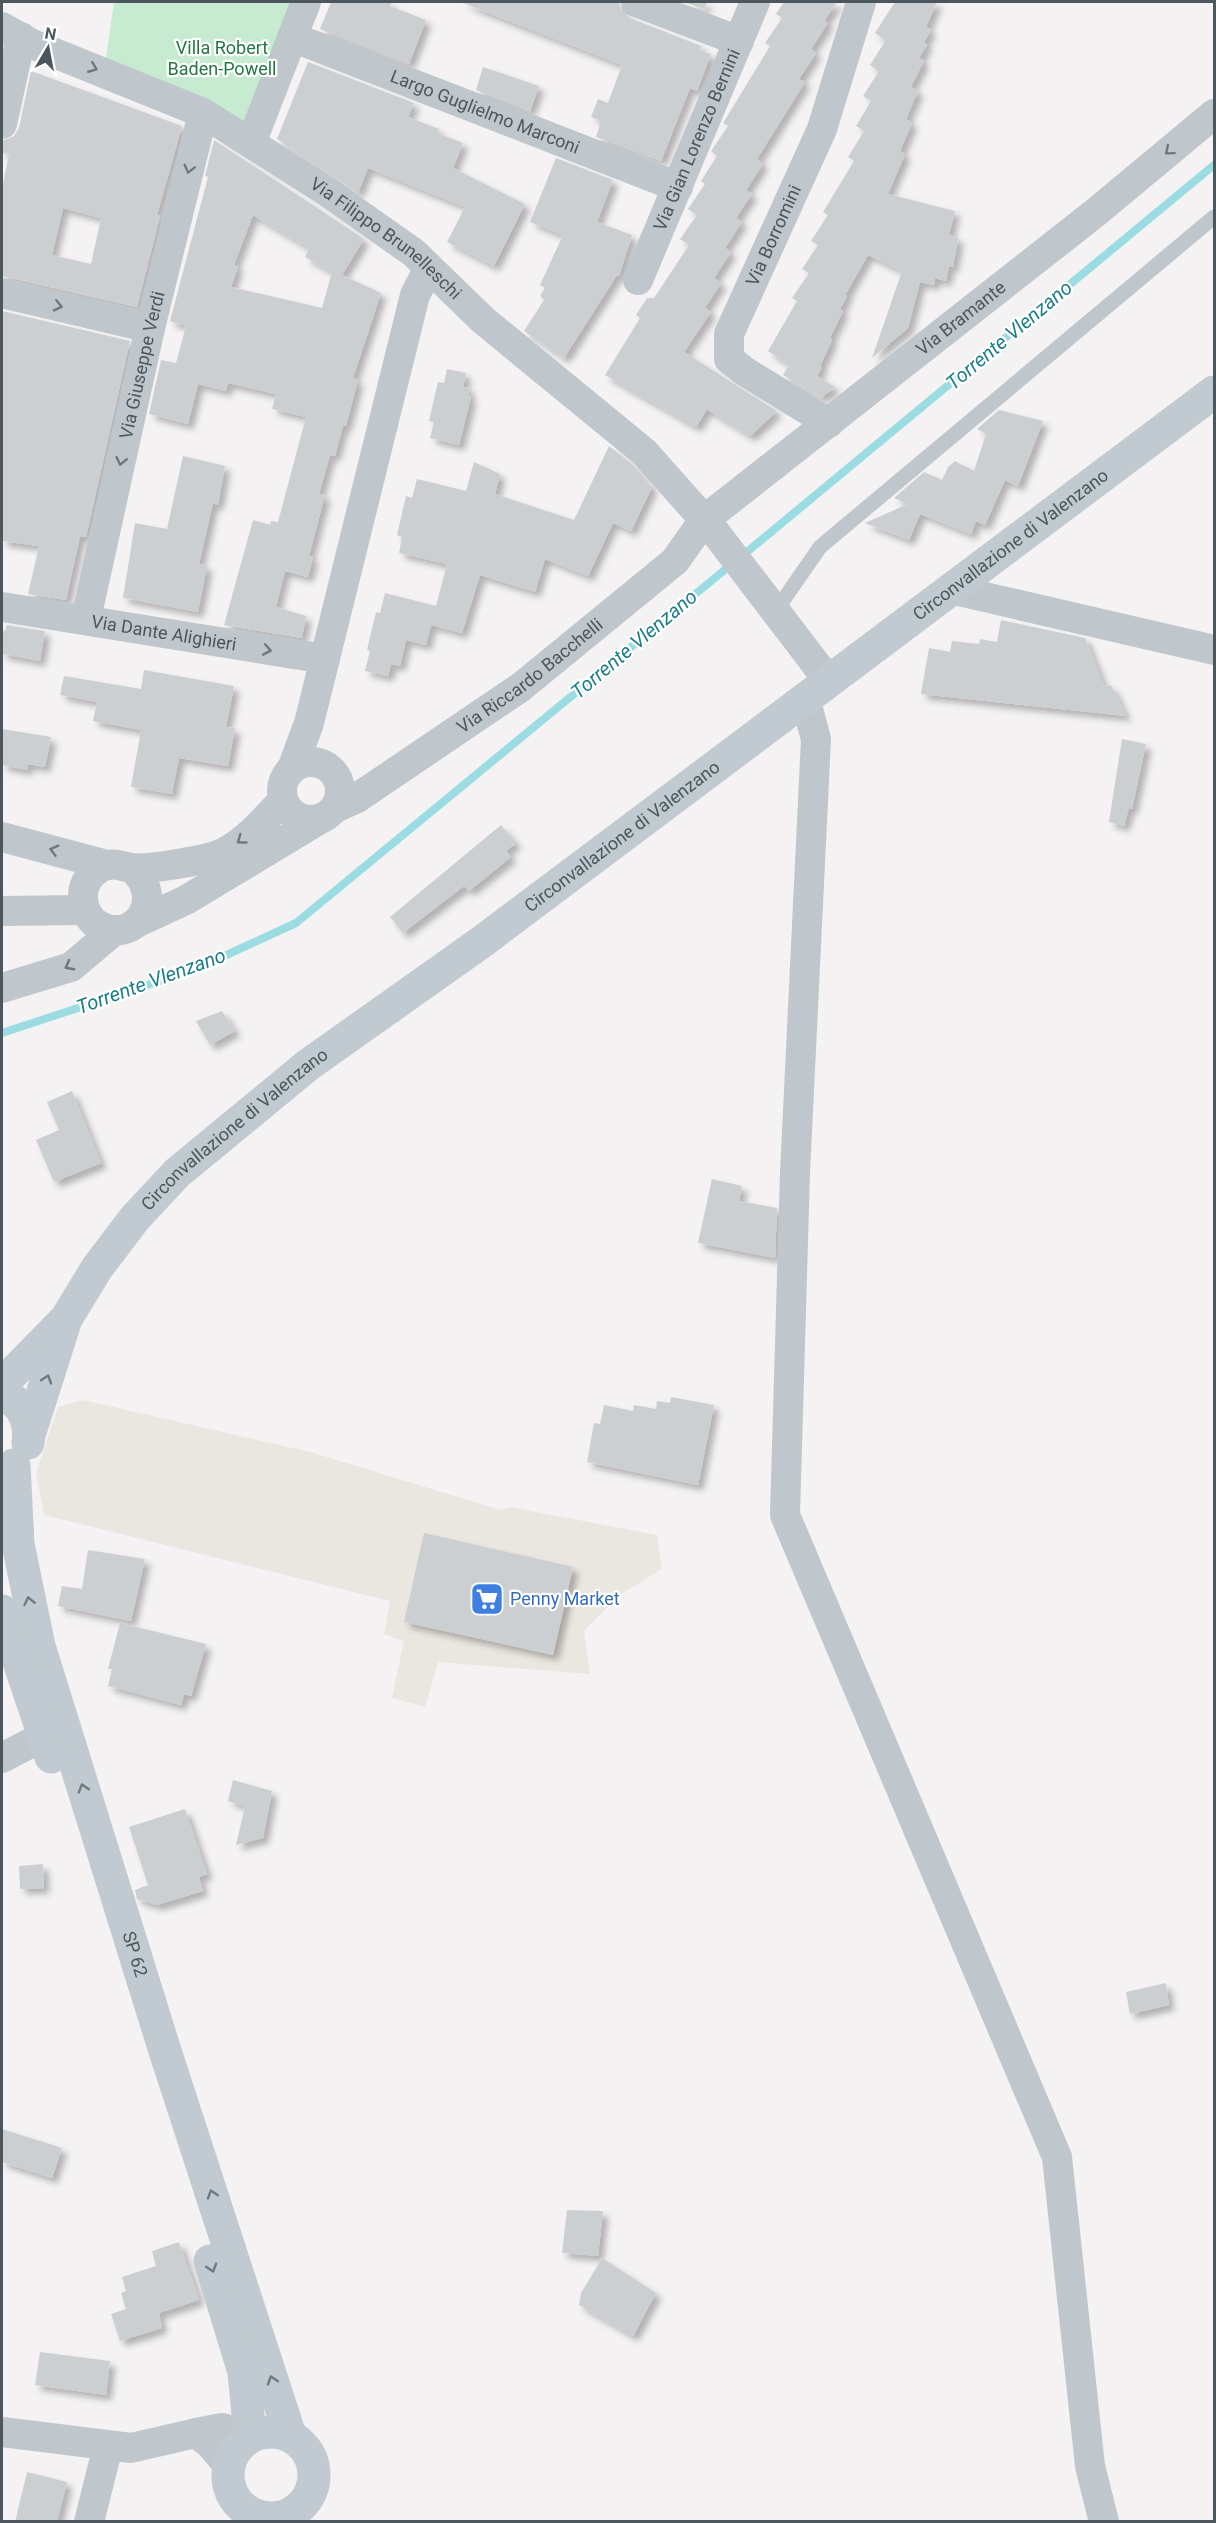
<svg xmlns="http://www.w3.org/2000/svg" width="1216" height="2523" viewBox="0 0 1216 2523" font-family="Roboto,sans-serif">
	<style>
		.commercial { fill: #eae6e0 }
		.green { fill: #c7ebd0 }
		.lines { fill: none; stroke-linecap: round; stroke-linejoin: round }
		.stream { stroke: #9adce2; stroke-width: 8 }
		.building { fill: #cccfd2; fill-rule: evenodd; filter: url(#shadow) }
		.lane { stroke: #bfc7cc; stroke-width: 15 }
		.street { stroke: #bfc7cc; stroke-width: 30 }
		.secondary { stroke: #c0cad0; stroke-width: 33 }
		.oneway { stroke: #6e797e }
		.oneway2 { stroke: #6f7a80 }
		.labels { text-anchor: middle; stroke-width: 4.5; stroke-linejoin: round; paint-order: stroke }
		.park-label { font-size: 18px; fill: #247743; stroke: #fff }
		.street-label { font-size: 18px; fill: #4c575d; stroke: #fff }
		.shop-label { font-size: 18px; fill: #366cbe; stroke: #fff; text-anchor: start }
		.water-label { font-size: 20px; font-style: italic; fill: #1d7e88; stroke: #fff }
	</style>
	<defs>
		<filter id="shadow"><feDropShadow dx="5.5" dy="5.5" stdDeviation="3" flood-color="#0004"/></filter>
	</defs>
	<rect width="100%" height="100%" fill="#f4f2f2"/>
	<!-- commercial -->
	<path class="commercial" d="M83,1400l227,52 191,58 9,-3 147,28 5,34 -41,25 -37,37 6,43 -152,-12 -13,45 -33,-9 12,-57 -20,-7 6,-33 -346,-86 -8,-41 22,-67z"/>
	<!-- green -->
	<path class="green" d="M114,2h192l-55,141 -147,-71z"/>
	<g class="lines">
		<!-- stream -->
		<path class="stream" d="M742,556l472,-391
			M2,1033l194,-64 100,-46 437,-360"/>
	</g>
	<!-- building -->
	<path class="building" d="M331,2h61l-2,4 36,14 -17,44 -89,-35z
		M461,2h158l3,10 8,6 71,28 -2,4 12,4 -14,37 -7,-3 -29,73 -65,-24 5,-16 -10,-4 7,-18 10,4 14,-38z
		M683,2h24l-3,7z
		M784,2h53l-13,19 4,2 -17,26 5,4 -17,26 6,3 -48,77 6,5 -17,26 6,4 -16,24 6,4 -17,26 6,4 -17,26 7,5 -16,25 6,4 -27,40 93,59 -27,25 -43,-27 -11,18 -91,-52 35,-57 -4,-3 11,-17h7l35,-53 -9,-6 17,-24 -9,-6 17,-25 -4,-3 16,-25 -6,-5 17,-25 -5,-3 47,-77 -5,-3 17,-25 -6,-4z
		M895,2h42l-11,25 5,3 -7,12 3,3 -8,13 5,3 -13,26 7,4 -12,28 6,4 -12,28 5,3 -17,40 67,17 -6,24 9,3 -5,29 -4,-1 -3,15 -11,-3 -1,7 -14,-3 -12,46 -36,30 30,-87 -34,-16 -23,40 2,1 -7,13 3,2 -13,27 2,2 -12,26 2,1 -5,9 18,11 -14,11 -38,-23 6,-10 -21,-14 29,-50 -5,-3 17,-25 -7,-4 16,-24 -7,-4 17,-26 -5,-3 31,-51 -6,-4 16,-26 -8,-5 15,-25 -8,-5 16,-25 -9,-6 16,-25 -11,-7z
		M308,62l106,41 -6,14 31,12 -2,4 26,10 -10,25 72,36 -31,62 -47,-24 18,-35 -97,-39 -10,25 -81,-54z
		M483,67l56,19 -9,25 -54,-21z
		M31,71l151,55 -25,89 3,1 -23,91 -135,-31v-87l7,-35 -7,-1v-12l12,-5 5,-8zM63,208l38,10 -10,46 -39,-9z
		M214,140l150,99 -22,36 39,18 -28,85 5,2 -12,46h-3l-8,30 -5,-1 -11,39 6,1 -16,61 4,1 -5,20 -23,-6 -9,36 30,9 -4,22 -78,-13 29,-105 17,5 1,-4 7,1 28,-105 -34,-8 4,-15 -48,-11 -2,8 -28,-7 -10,40 -39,-10 12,-54 15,3 10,-37 -16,-5 38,-144 -3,-1zM253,215l56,33 -4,9 27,15 -10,36 -91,-21 7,-21 -4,-1z
		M556,158l57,22 -16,42 35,13 -13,41 -2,-1 -53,83 -40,-27 20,-31 -4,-4 5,-8 -5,-3 23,-50 -33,-13z
		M2,311l128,30 -44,196 -6,-1 -14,64 -38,-6 11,-48 -37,-5z
		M447,369l19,4 -3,14 7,1 -2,8 3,1 -12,48 -29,-7 4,-16 -5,-1 9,-39 6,1z
		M999,410l44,11 -25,65 -13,-6 -20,45 -9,-4 -5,13 -51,-20 -11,26 -44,-17 43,-19 -14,-6 30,-26 18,8 6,-13 7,-6 19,10 12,-37 -9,-5z
		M609,446l23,18 20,23 -21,44 -18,-8 -25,53 -43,-17 -10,33 -55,-17 -18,58 -31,-8 -5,20 -20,-5 -6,26 -9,-2 -3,12 -23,-5 5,-20 -3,-1 9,-38 4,1 5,-20 51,13 11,-42 -48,-11 3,-16 -5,-2 9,-39 6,2 5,-19 49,12 8,-29 26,12 -5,20 79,26z
		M183,456l42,10 -7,39 -5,-2 -14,61 8,2 -9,46 -75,-14 12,-75 32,6z
		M1001,620l84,18 19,48 7,-1 15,31 -205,-22 8,-46 21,4 2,-11 27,3 1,-5 17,3z
		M7,625l38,6 -5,30 -38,-7v-23h3z
		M144,670l90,16 -8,41 9,1 -7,38 -49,-8 -7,36 -41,-7 10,-57 -48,-9 4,-19 -37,-7 4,-19 77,13z
		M2,729l49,8 -6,30 -17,-3 -1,6 -25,-5z
		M1122,739l24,5 -14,65 -3,-1 -5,18 -15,-4z
		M501,825l15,18 -10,8 5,6 -42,34 -5,-5 -61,47 -13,-16z
		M222,1011l13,20 -25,14 -14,-24z
		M72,1091l29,72 -47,19 -18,-42 23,-10 -12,-28z
		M712,1179l30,7 -3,15 38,7 -2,50 -77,-15z
		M671,1397l43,8 -16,80 -111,-23 7,-39 6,1 4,-19 29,6 1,-6 22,4 1,-8 13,2z
		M424,1533l149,34 -20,88 -149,-33z
		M88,1550l57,9 -14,62 -73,-15 4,-20 20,3z
		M120,1623l86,21 -15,52 -7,-2 -3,11 -73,-19 4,-17h-4z
		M233,1780l39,11 -9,47 -27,7 9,-39 -17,-5z
		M185,1809l22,65 -8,3 4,14 -46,14 -20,-6 -2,-9 13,-5 -19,-58z
		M43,1864l1,24 -24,1 -1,-23z
		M1166,1983l3,22 -39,9 -4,-22z
		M2,2129l60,19 -10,30 -50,-16z
		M567,2210l36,1 -5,45 -36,-3z
		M179,2242l20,58 -40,13 3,15 -42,13 -9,-27 15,-5 -5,-16 5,-2 -4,-14 34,-11 -4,-15z
		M602,2258l54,35 -23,43 -54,-31 2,-12z
		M40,2352l70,9 -4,34 -71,-10z
		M27,2472l40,10 -10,40h-42z"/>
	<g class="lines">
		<!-- lane -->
		<path class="lane" d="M775,612l45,-65 394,-330"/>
		<!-- street -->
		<g class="street">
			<path d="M636,2l103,39"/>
			<path id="s1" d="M2,27l30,17 171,69 123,78 88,62 69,67 161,132 71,80 113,148"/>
			<path id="s2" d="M292,37l386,150"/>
			<path d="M2,124l19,-87"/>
			<path d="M251,143l55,-141"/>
			<path id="s3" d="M638,280l117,-278"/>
			<path d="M2,293l148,35"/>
			<path id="s4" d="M829,423l-85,-52 -15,-12v-25l93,-205 39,-127"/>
			<path d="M950,589l264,61"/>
			<path id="s5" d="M2,607l323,52"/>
			<path id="s6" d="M86,619l64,-291 53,-215"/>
			<path d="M805,698l11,41 -21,434 -10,342 272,642 33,309 14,56"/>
			<circle cx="311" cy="791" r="29"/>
			<path d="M292,769l17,-46 106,-428 14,-27"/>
			<path id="s7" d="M335,808l22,-10 164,-111 154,-126 29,-41 391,-307 119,-99"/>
			<path d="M2,837l105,28"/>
			<path d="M131,868c36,28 5,79 -33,57 -9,-5 -15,-17 -15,-27 -1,-15 10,-30 25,-33 9,-2 15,2 23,3 17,2 79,-8 94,-16 23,-12 41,-34 58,-52"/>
			<path d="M2,911l83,-1"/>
			<path d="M134,924l52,-24 141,-85"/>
			<path d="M2,988l69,-21 44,-37"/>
			<path d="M2,1758l42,-22"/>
			<path d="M2,2432l129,16 65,-15"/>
			<path d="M228,2465l-19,-22 -13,-10 26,-5 28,8"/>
			<path d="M89,2522l19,-76"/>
		</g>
		<!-- secondary -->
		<g class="secondary">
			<path d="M2,1384l61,-62"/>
			<path d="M2,1395c20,5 29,28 26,48"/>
			<path id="s8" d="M29,1435l37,-116 31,-51 38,-50 42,-45 131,-108 175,-124 731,-549"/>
			<path id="s9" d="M14,1465l4,79 21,102 126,405 125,384"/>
			<path d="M2,1611l49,146"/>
			<path d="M210,2261l34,111 6,64"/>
			<circle cx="271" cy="2475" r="43"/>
		</g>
	</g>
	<!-- one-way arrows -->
	<defs><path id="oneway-chevron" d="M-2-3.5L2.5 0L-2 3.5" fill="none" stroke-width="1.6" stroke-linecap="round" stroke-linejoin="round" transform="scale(1.5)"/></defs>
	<g class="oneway">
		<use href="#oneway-chevron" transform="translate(93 68) rotate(22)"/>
		<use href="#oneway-chevron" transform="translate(1169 151) rotate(140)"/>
		<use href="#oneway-chevron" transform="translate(189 169) rotate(104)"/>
		<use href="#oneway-chevron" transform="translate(58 306) rotate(13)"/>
		<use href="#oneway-chevron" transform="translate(121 461) rotate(103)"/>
		<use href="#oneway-chevron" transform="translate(267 650) rotate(10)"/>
		<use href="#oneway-chevron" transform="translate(241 840) rotate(144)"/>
		<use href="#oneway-chevron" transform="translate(54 850) rotate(-165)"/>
		<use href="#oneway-chevron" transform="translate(69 966) rotate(152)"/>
	</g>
	<g class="oneway2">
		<use href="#oneway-chevron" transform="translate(47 1379) rotate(-72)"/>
		<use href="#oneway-chevron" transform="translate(29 1601) rotate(-102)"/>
		<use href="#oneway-chevron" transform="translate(83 1788) rotate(-107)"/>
		<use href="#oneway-chevron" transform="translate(212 2194) rotate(-108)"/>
		<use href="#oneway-chevron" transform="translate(212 2268) rotate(73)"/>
		<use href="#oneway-chevron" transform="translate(272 2380) rotate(-108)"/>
	</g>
	<!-- icons -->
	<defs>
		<symbol id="supermarket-square" viewBox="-11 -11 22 22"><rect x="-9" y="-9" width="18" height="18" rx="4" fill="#3f7fe0" stroke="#fff"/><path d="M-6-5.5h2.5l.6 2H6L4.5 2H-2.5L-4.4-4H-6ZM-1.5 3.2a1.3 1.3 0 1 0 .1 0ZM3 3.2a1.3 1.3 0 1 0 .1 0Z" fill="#fff"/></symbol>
	</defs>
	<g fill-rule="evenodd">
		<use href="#supermarket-square" x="468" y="1580" width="38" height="38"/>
	</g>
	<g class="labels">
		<!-- park labels -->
		<g class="park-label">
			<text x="222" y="54">Villa Robert<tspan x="222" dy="21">Baden-Powell</tspan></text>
		</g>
		<!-- street labels -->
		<g class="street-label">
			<text dy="6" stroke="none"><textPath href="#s2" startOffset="207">Largo Guglielmo Marconi</textPath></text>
			<text dy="6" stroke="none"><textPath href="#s3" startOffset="152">Via Gian Lorenzo Bernini</textPath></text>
			<text dy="6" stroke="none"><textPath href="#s4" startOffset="252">Via Borromini</textPath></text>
			<text dy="6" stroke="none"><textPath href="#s1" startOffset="441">Via Filippo Brunelleschi</textPath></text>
			<text dy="6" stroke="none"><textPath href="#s7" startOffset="798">Via Bramante</textPath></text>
			<text dy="6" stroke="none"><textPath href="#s6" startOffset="260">Via Giuseppe Verdi</textPath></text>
			<text dy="6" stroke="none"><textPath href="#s8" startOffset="1350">Circonvallazione di Valenzano</textPath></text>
			<text dy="6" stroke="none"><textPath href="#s5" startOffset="164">Via Dante Alighieri</textPath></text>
			<text dy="6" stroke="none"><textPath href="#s7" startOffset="236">Via Riccardo Bacchelli</textPath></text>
			<text dy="6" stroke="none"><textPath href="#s8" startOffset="864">Circonvallazione di Valenzano</textPath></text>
			<text dy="6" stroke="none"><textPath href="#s8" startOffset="378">Circonvallazione di Valenzano</textPath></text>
			<text dy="6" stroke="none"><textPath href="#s9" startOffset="506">SP 62</textPath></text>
		</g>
		<!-- shop labels -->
		<g class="shop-label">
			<text x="510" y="1605">Penny Market</text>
		</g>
		<!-- water labels -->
		<g class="water-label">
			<text transform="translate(1009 335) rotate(-40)" y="7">Torrente Vlenzano</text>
			<text transform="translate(634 644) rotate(-40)" y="7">Torrente Vlenzano</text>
			<text transform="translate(151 981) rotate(-20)" y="7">Torrente Vlenzano</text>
		</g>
	</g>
	<!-- border -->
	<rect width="1216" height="2523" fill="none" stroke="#4c575d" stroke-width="6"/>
	<!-- north arrow -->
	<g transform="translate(48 48) rotate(10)" stroke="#ffffff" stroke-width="4.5" paint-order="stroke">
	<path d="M0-4.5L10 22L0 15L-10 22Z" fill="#4c575d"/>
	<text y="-9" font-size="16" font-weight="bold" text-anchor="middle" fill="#4c575d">N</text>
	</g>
</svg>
